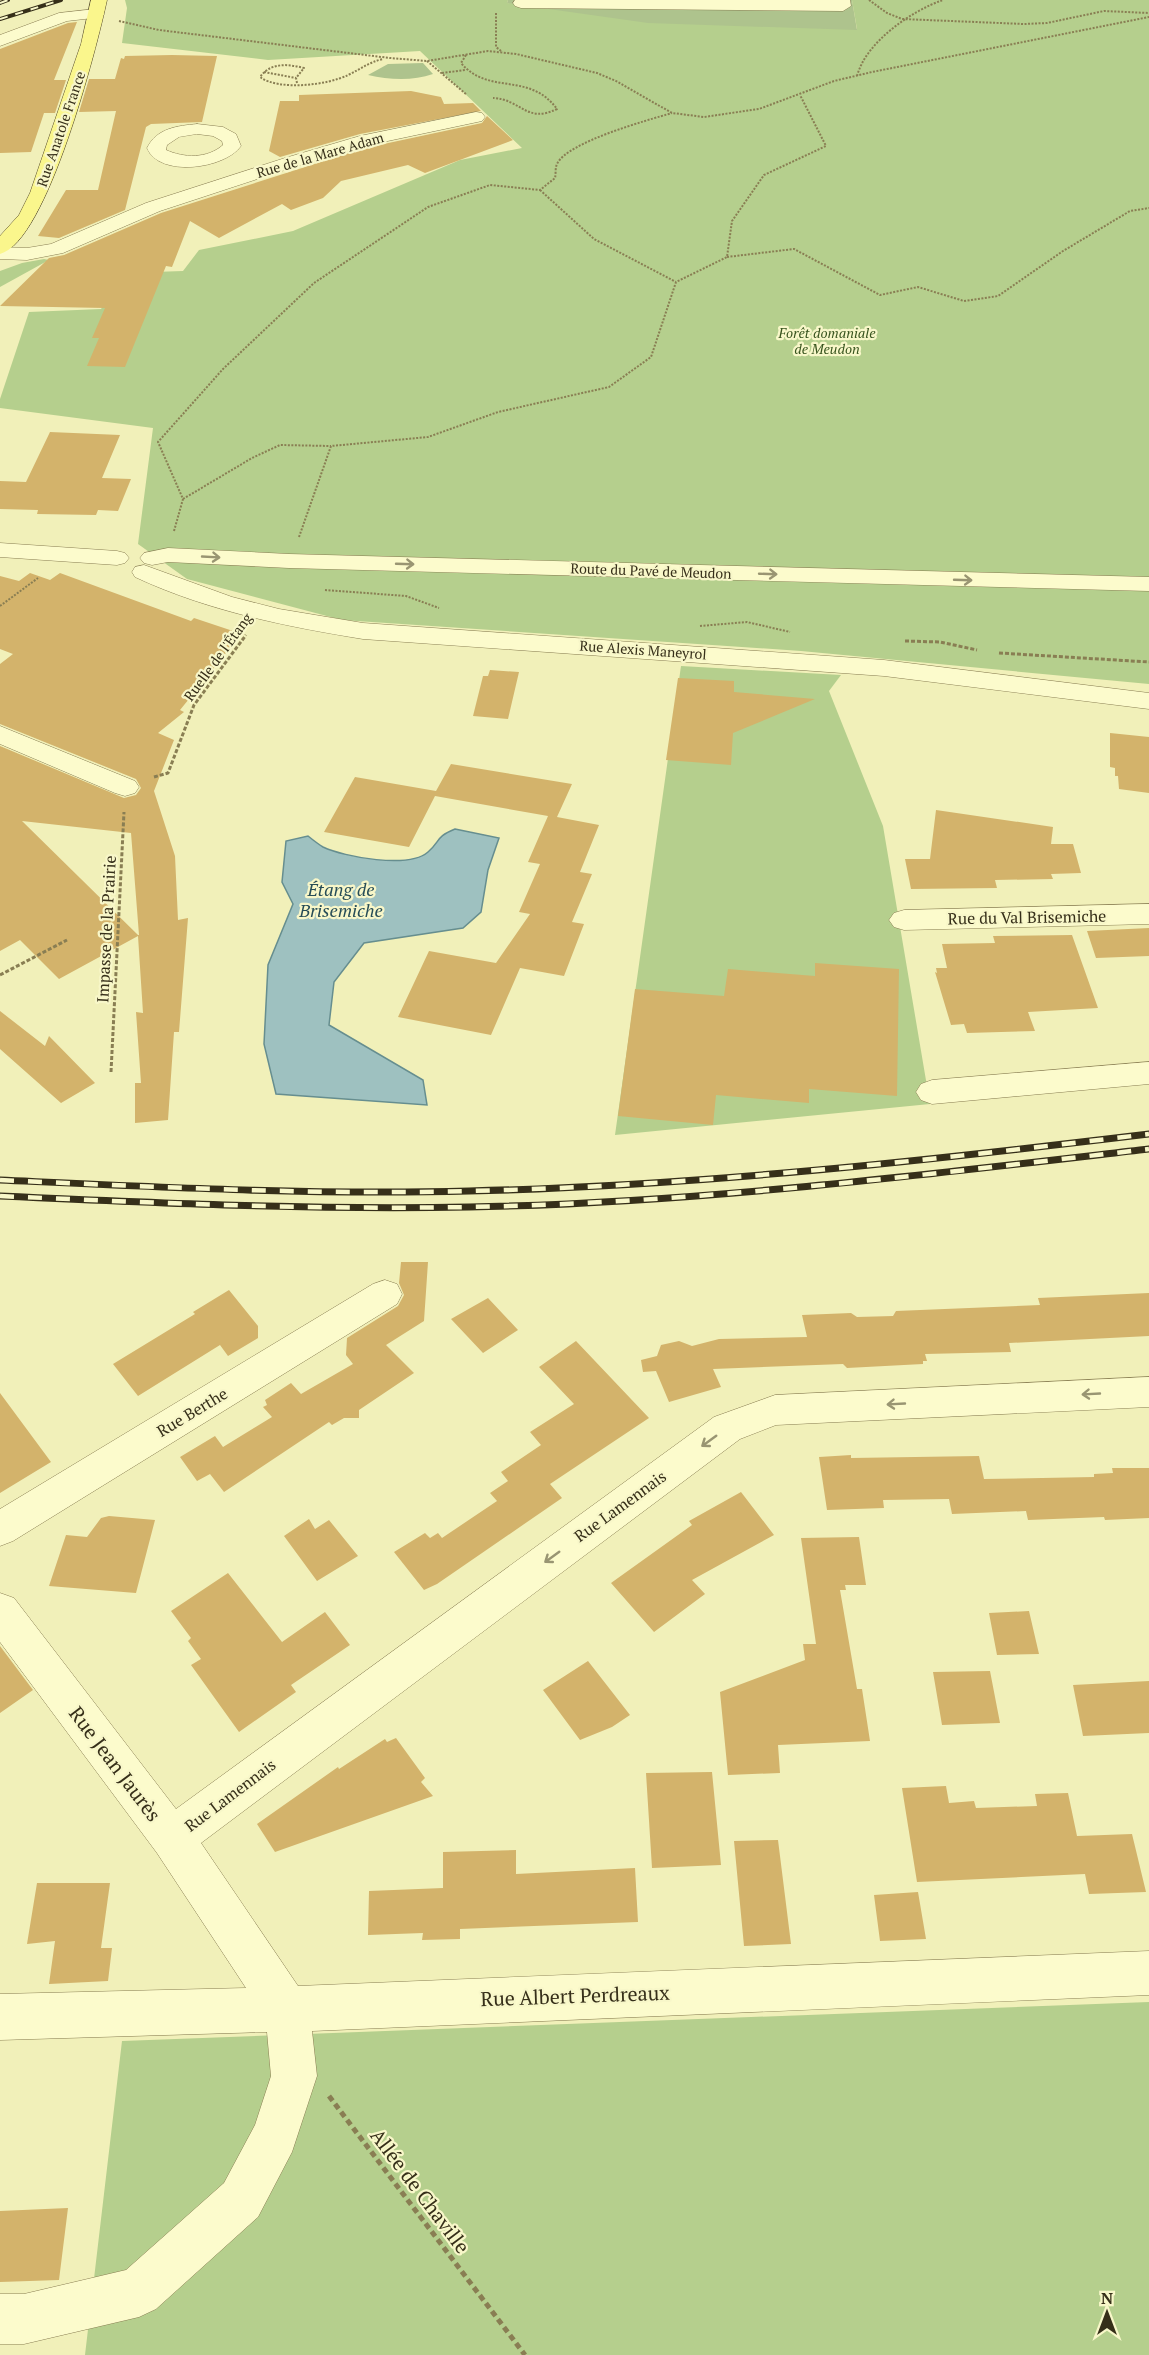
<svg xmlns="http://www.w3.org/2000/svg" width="1149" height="2355" viewBox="0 0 1149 2355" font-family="'PT Serif',serif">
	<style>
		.green { fill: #b5cf8d }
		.cemetery { fill: #aec38d }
		.water { fill: #9ec1c0; stroke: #668e8f; stroke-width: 1.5 }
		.building { fill: #d3b36b; fill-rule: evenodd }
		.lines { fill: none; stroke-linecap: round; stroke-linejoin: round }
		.minor-casing { stroke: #897e53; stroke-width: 1 }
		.major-casing { stroke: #554a28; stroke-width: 1 }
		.path-far2 { stroke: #897e53; stroke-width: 2; stroke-dasharray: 2 1.5; stroke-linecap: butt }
		.path-far1 { stroke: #897e53; stroke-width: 3; stroke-dasharray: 4 2; stroke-linecap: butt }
		.path { stroke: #897e53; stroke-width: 5; stroke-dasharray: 6 4; stroke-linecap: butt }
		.minor { fill: #fcfbcc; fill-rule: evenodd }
		.major { fill: #faf68c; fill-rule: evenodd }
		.rail-far1-casing { stroke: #362f19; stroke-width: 4 }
		.rail-casing { stroke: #362f19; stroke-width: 7 }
		.rail-far1 { stroke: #f8f7c9; stroke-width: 2; stroke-dasharray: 8; stroke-linecap: butt }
		.rail { stroke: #f8f7c9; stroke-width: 4.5; stroke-dasharray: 14; stroke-linecap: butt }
		.oneway { stroke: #999572 }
		.labels { text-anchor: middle; stroke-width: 4.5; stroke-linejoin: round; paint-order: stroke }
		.far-street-label { font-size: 14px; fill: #362f19; stroke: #f8f7c9 }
		.far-park-label { font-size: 14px; font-style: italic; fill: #38541e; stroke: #f8f7c9 }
		.street-label { font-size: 16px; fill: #362f19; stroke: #f8f7c9 }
		.water-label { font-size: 18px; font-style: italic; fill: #274d57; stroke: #f8f7c9 }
		.near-street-label { font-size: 20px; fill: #362f19; stroke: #f8f7c9 }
	</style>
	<rect width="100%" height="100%" fill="#f1f0b9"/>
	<!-- green -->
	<path class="green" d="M125,0h383l-1,3 350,26 -5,-29h297v684l-348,-33 -459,-31 -155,-41 -49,-35 15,-116 -153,-20v-9l29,-87 72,-3 23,-36 59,-2 16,-21 94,-19 167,-71 62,-12 -102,-97 -152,9 -146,-17 5,-35z
		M44,259l5,1 -49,27v-16l22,-8z
		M681,666l160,9 -12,16 54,135 47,278 -315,31z
		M1149,2002v353h-1064l37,-314z"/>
	<!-- cemetery -->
	<path class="cemetery" d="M508,0h344l5,30 -209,-7 -141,-20z
		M423,63l10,11c-20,7 -43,6 -65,1l20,-11z"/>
	<!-- water -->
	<path class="water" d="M455,829l44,9 -11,32 -7,42 -18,16 -99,15 -30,39 -5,43 94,55 4,25 -151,-11 -12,-50 4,-79 25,-61 -11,-22 4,-41 22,-5c5,4 10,8 15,11 21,10 86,22 105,5 13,-11 7,-15 27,-23z"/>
	<!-- building -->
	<path class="building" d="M77,22l-23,58h12l-11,33h-11l-13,39 -31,1v-104l68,-26z
		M172,55l45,1 -15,66 -51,2 -5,3 -21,83 -66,28 -21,-2 28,-46h32l18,-79 -37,1 10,-33h26l6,-21 3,1 1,-3z
		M411,91l30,6 3,7 29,-1 8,8 -121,23 -80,23 -11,-6 11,-50h19v-6z
		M487,116l26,24 -88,33 -17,-8 -67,16 -18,17 -32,12 -9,-6 -63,34 -29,-17 -18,46 -6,-1 -41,101 -38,-1 12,-28h-7l13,-30 -105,-2 49,-48 15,-3 97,-42 204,-65 117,-25z
		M50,432l70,3 -18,43 29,1 -13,32 -20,-1 -2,5 -59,-1 1,-4 -38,-1v-28l26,1z
		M30,573l20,7 10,-7 131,48 3,-3 48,16 -62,76 4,2 -26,21 16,7 -20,51 21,65 3,64 10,-2 -9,114h-5l-6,88 -33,3v-40h6l-5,-71 7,1 -5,-77 -79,43 -39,-39 -20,11v-205l124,52 12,-3 5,-7 -5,-9 -136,-55v-60l13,-10 -13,-5v-73l19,5zM22,821l109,12 8,102h-1z
		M490,670l29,2 -11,47 -35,-3 10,-40h5z
		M678,678l56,3v11l81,7 -82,34 -2,32 -65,-5z
		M1110,733l39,4v56l-30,-4 -1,-13h-3v-8l-5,-1z
		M451,764l121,20 -15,33 42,8 -19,47 12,2 -20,48 12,2 -20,52 -44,-8 -29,67 -93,-18 31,-66 67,12 34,-49 -11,-2 21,-48 -12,-2 20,-46 -113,-20 -26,51 -85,-15 31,-55 81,14z
		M936,810l117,17 -2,17h22l8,29 -30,1 2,5 -58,1 2,8 -86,1 -6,-30h25z
		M1149,928v28l-53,2 -9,-27z
		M1072,935l26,73 -70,4 7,19 -68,2 -3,-9 -13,1 -16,-53 2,1 -1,-5h11l-5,-24 53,-1 -2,-7z
		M815,963l84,6 -2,127 -88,-7v14l-93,-8 -3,30 -95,-9 17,-127 89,7 4,-27 87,7z
		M0,1011l45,35 4,-10 46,47 -34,20 -61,-54z
		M401,1262h27l-4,59 -38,24 28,28 -55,37v8h-15l-12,7 -3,-3 -105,70 -14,-18 -13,7 -17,-24 35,-21 8,11 49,-30 -9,-10 4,-2 -2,-5 26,-17 10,11 52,-30 -7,-9 1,-17 51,-32 6,-11 -5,-12z
		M229,1290l29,36v12l-30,18 -8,-11 -82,51 -25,-32 82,-50 -2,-2z
		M1149,1293v43l-140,7 2,9 -86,2 2,7h-4v3l-76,4 -4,-4 -130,5 8,18 -52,15 -13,-31 -13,1 -2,-12 16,-4 4,-11 18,-4 13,5 27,-7 88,-2 -5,-22 49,-2 6,4 36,-1 3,-5 144,-6 -2,-7z
		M488,1298l30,32 -35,23 -32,-34z
		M576,1341l73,77 -99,66 12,14 -125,86 -13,6 -30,-38 31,-19 5,5 8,-5 4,5 55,-37 -7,-8 18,-12 -7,-9 40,-27 -11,-13 44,-28 -35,-37z
		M0,1393l51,69 -51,31z
		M851,1455v3l128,-2 5,23 110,-2v-3l19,-1 -1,-5h37v50l-44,2 -1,-3 -76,3 -2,-9 -74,3 -3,-15 -66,1 1,8 -57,2 -8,-53z
		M741,1492l33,43 -82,45 13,14 -51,38 -43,-49 81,-58 -3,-4z
		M109,1516l46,4 -19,73 -87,-7 17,-51 21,2 14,-19z
		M309,1519l6,10 14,-9 29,36 -41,25 -33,-45z
		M859,1537l7,48h-21l1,5h-6l17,99h5l8,52 -92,4 2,28 -52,2 -8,-83 85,-32 -2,-16h13l-15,-106z
		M228,1573l54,69 43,-30 25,33 -59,40 5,7 -57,40 -48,-67 10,-6 -13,-18 3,-3 -20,-27z
		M1029,1611l10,43 -42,1 -8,-42z
		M0,1646l33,44 -33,23z
		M588,1661l42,54 -18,12 -32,13 -37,-50z
		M990,1671l10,52 -58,2 -9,-53z
		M1149,1681v52l-66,3 -10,-51z
		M396,1738l29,40 -4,4 12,14 -158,56 -18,-28 81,-57 1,2 46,-30 2,3z
		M712,1772l9,93 -69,3 -6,-95z
		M946,1786l3,17 25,-2 2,7 61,-2 -2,-12 33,-1 9,43 55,-2 14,58 -57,2 -4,-20 -168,8 -15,-94z
		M778,1840l13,104 -47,2 -10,-105z
		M516,1850v24l119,-6 3,54 -178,7v10l-38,1 1,-7 -55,2 1,-44 74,-3v-36z
		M37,1883h73l-9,65h11l-4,33 -59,3 6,-43 -28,3z
		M918,1892l8,47 -46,2 -6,-46z
		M68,2208l-9,72 -59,2v-71z"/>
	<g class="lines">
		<defs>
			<path id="minor" d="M515,0h335l1,6 -8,5 -322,-3 -6,-2 -2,-3z
				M96,9l8,5 -2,3 -35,4 -67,25v-11l59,-22z
				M476,112l6,1 3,4 -3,4 -118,25 -67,20 -137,45 -97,42 -36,7 -27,-1v-12l27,1 24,-4 95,-41 139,-45 75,-22z
				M197,124l26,3 13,7 5,12c-16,23 -82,32 -94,2 10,-20 30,-22 50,-24zM197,134l16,2 9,5 1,4c-16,14 -39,13 -57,5l1,-5 12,-8z
				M0,543l117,8 8,2 4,5 -4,5 -8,2 -117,-8z
				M168,548l121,6 860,23v14l-860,-23 -121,-6 -16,3 -8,-2 -4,-5 4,-5z
				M144,565l88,32 47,12 84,14 521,37 265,33v16l-265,-33 -521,-37c-79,-13 -155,-28 -228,-62l-3,-5 3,-5z
				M0,726l135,55 4,6 -4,6 -10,3 -10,-3 -115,-49z
				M1149,904v20l-245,6 -10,-3 -5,-7 5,-7 10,-3z
				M1149,1062v22l-217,20 -11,-4 -5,-8 5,-8 11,-4z
				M385,1280l12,4 5,10 -5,10 -384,237 -13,5v-37l373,-225z
				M1149,1377v30l-373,18 -36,14 -539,404 97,143 851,-35v44l-837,36 5,45 -25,76 -34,65 -102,92 -17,8 -115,27h-24v-50h24l102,-24 98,-87 31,-58 16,-49 -4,-44 -267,8v-46l246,-6 -89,-135 -157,-211v-49l14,5 162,211 538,-392 61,-22z"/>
			<path id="major" d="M91,0h16c-10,47 -60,242 -107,254v-18l19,-21 11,-22 51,-149z"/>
		</defs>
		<!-- minor casing -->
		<use href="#minor" class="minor-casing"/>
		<!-- major casing -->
		<use href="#major" class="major-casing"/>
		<!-- path-far2 -->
		<path class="path-far2" d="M869,0l18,13 15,6 122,5 23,-1 57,-12 45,2
			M496,13v34l5,4
			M119,21l40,9 231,28 37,3 61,-10 28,3 81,19 19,8 56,32 32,4 55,-8 75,-28 38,-9 277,-55
			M466,55l-5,8c28,33 68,8 96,46 -31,15 -36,-10 -64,-11
			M427,61l39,33
			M264,72l32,6
			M442,73l23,-3
			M857,76c9,-34 54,-65 86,-76
			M297,83l-1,-5 8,-10c-16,-4 -33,-6 -44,9 19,14 68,8 88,-2 13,-6 21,-13 35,-16
			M540,190l54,49 82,43
			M727,257l67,-8 86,46 38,-8 46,14 34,-5 65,-45 67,-40 19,-3
			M183,499l69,-41 28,-13 51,1
			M174,531l9,-32 -25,-57 65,-73 91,-86 114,-76 62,-22 50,5 15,-12c1,-4 0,-10 2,-14 10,-22 91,-44 115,-51
			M299,537l32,-91 97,-9 70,-25 111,-25 42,-30 25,-75 51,-25 5,-36 32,-46 62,-29 -26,-51
			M325,590l81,6 33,12
			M0,606l38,-28
			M700,626l47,-4 43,10"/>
		<!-- path-far1 -->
		<path class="path-far1" d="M905,641l35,1 37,8
			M999,653l150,9
			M154,777l14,-4 26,-68 52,-70
			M0,975l67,-35
			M111,1072l13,-260"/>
		<!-- path -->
		<path class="path" d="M329,2096l196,259"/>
		<!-- minor -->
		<use href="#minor" class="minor"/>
		<!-- major -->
		<use href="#major" class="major"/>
		<defs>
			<path id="rail-far1" d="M0,3l8,-3
				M0,19l61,-19"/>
			<path id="rail" d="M0,1180c156,7 312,15 469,11 227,-5 454,-30 680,-57
				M0,1196c156,7 312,14 469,11 227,-4 454,-32 680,-58"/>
		</defs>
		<!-- rail-far1 casing -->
		<use href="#rail-far1" class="rail-far1-casing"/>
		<!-- rail casing -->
		<use href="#rail" class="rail-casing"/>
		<!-- rail-far1 -->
		<use href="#rail-far1" class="rail-far1"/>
		<!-- rail -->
		<use href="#rail" class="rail"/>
	</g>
	<!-- one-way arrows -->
	<defs><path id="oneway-shaft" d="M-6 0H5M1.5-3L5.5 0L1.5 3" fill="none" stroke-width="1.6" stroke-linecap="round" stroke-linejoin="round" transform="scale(1.5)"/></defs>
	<g class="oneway">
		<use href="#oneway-shaft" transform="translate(211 557) rotate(3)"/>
		<use href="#oneway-shaft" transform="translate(405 564) rotate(2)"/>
		<use href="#oneway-shaft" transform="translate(768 574) rotate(2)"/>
		<use href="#oneway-shaft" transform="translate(963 580) rotate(2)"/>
		<use href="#oneway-shaft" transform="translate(1091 1394) rotate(177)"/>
		<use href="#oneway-shaft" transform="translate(896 1404) rotate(177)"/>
		<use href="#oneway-shaft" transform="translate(709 1441) rotate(144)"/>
		<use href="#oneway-shaft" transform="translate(552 1557) rotate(144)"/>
	</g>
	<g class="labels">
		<!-- far-street labels -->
		<g class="far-street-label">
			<text transform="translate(61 129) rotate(-71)" y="5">Rue Anatole France</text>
			<text transform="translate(320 155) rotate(-16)" y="5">Rue de la Mare Adam</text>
			<text transform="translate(651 571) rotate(2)" y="5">Route du Pavé de Meudon</text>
			<text transform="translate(643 650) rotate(4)" y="5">Rue Alexis Maneyrol</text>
			<text transform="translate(218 657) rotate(-54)" y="5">Ruelle de l'Étang</text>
		</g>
		<!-- far-park labels -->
		<g class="far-park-label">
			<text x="827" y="338">Forêt domaniale<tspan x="827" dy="16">de Meudon</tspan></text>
		</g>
		<!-- street labels -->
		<g class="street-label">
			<text transform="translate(1027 917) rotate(-1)" y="6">Rue du Val Brisemiche</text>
			<text transform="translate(106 929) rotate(-87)" y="6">Impasse de la Prairie</text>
			<text transform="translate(192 1412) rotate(-31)" y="6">Rue Berthe</text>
			<text transform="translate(620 1506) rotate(-36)" y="6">Rue Lamennais</text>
			<text transform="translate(230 1795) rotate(-37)" y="6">Rue Lamennais</text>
		</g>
		<!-- water labels -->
		<g class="water-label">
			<text x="341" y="896">Étang de<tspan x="341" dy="21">Brisemiche</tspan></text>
		</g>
		<!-- near-street labels -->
		<g class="near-street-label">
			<text transform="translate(115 1764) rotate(53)" y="7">Rue Jean Jaurès</text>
			<text transform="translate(575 1996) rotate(-2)" y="7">Rue Albert Perdreaux</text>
			<text transform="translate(420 2191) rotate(53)" y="7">Allée de Chaville</text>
		</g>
	</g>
	<!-- north arrow -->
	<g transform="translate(1107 2313)" stroke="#f8f7c9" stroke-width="4.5" paint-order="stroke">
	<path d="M0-4.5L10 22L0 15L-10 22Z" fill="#362f19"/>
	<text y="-9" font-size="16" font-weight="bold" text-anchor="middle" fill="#362f19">N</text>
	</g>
</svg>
